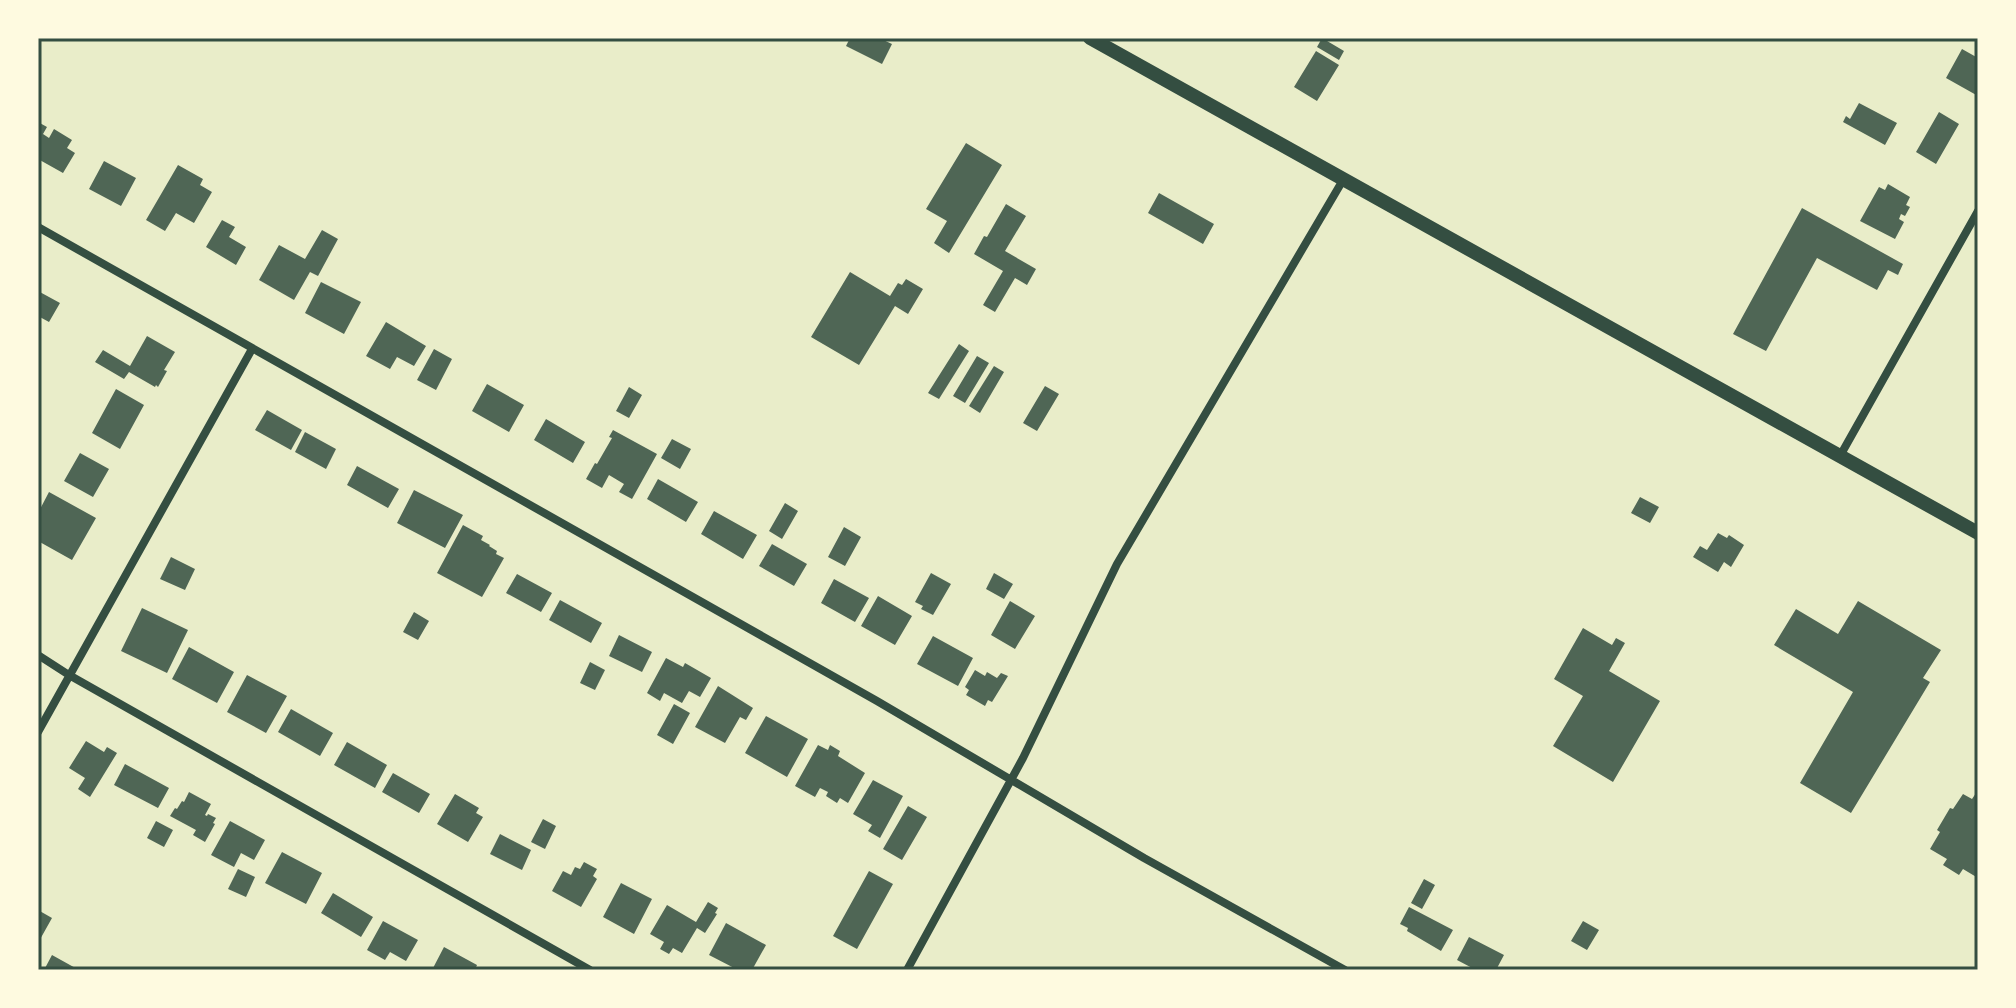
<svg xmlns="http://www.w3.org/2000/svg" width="2016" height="1008" viewBox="0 0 2016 1008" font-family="'Zilla Slab',serif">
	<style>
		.building { fill: #4f6655 }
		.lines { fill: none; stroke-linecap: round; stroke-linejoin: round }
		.minor { stroke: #344e41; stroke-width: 8 }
		.primary { stroke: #344e41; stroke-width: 14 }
		.neatline { fill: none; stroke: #344e41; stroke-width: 3 }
	</style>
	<rect width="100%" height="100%" fill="#e9edc9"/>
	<!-- building -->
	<path class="building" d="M850,38h29l13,6 -10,20 -36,-18z
		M1322,38l22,13 -5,9 -22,-13z
		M1962,49l16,9v38l-32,-18z
		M1316,51l23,14 -22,36 -23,-14z
		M1859,103l38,20 -12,22 -42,-23 3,-6 4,3z
		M1939,112l20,12 -23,40 -20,-12z
		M38,122l9,5 -4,7 6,4 5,-9 18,11 -5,8 8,5 -12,20 -25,-14z
		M966,143l36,22 -53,88 -15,-10 13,-22 -21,-12z
		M104,161l32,17 -15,28 -32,-17z
		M178,165l25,14 -3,6 12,7 -18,31 -18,-10 -11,18 -19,-11z
		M1888,184l22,13 -4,8 4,2 -5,9 -4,-2 -2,5 5,3 -9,17 -35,-18 19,-34 6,3z
		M1159,193l55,31 -11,20 -55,-31z
		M1006,204l20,12 -21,35 31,18 -9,16 -12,-7 -20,34 -12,-7 20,-34 -29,-17 10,-18 3,1z
		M1802,208l101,56 -5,11 -10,-5 -11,20 -60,-32 -51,93 -33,-17z
		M222,220l13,7 -6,10 17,10 -10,18 -30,-18z
		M322,230l16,9 -20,37 -8,-4 -16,28 -35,-20 20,-35 26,14z
		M850,272l40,24 8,-13 4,2 4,-6 17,10 -15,25 -13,-8 -36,59 -48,-28z
		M321,282l40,20 -17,32 -39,-21z
		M38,291l22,12 -11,19 -11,-6z
		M386,322l40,24 -12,20 -17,-9 -7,12 -24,-13z
		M147,336l28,16 -11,18 3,1 -9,16 -2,-2 -1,2 -26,-15 -5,7 -29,-17 8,-12 27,16z
		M959,344l10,7 -30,48 -11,-6z
		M434,349l18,10 -16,31 -19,-10z
		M977,356l12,7 -24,40 -12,-7z
		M994,366l10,6 -24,41 -11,-7z
		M487,384l37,21 -15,27 -37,-21z
		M1045,386l14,8 -22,37 -14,-8z
		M629,387l13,8 -13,23 -13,-7z
		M116,389l28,16 -24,44 -28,-16z
		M267,410l35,20 -11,20 -36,-20z
		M546,419l39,23 -12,21 -39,-23z
		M613,430l44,24 -25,45 -13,-7 5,-8 -15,-9 -7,13 -16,-9 9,-16 2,1 15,-26 -3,-1z
		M305,432l31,17 -10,20 -31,-17z
		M672,439l19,10 -11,20 -19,-11z
		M80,453l29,16 -16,28 -29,-16z
		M357,466l42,23 -11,19 -41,-23z
		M658,479l40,23 -12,20 -39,-23z
		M414,490l49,25 -18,33 -48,-25z
		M49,492l47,26 -24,42 -34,-19v-28z
		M1640,497l19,10 -9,16 -19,-10z
		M785,503l13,8 -16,28 -13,-8z
		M714,511l43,24 -14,24 -42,-25z
		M463,525l20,11 -2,4 9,5 -1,1 8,5 -1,3 8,4 -22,39 -45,-24z
		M844,527l17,10 -16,29 -17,-9z
		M1718,533l9,5 2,-3 15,10 -13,22 -7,-5 -6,10 -25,-15 7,-11 7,4z
		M772,544l35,20 -13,22 -35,-20z
		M171,557l24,12 -10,21 -25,-11z
		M931,573l20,11 -18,31 -12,-6 2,-3 -8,-4z
		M994,573l19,11 -9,15 -18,-10z
		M517,574l35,19 -11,19 -35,-19z
		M834,579l35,19 -14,24 -34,-19z
		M878,596l34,20 -17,29 -34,-19z
		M560,600l42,23 -11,20 -42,-23z
		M1010,601l25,15 -20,33 -24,-14z
		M1858,601l83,49 -18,28 7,4 -79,131 -51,-30 53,-91 -79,-47 22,-36 42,25z
		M142,608l46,22 -21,43 -46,-22z
		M414,612l15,9 -11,19 -15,-8z
		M1583,628l29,17 4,-7 9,5 -16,28 51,30 -47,81 -60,-36 30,-50 -29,-17z
		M619,635l33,17 -10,20 -33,-16z
		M933,636l40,22 -15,28 -41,-22z
		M189,647l45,25 -17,31 -45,-24z
		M666,658l17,9 2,-4 26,15 -11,19 -11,-6 -7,12 -18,-10 -4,8 -13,-8z
		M590,662l15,8 -10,20 -15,-7z
		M975,670l10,6 2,-4 10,6 4,-5 7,3 -16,26 -4,-2 -3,6 -19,-11 3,-5 -4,-3z
		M247,675l40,21 -21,37 -39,-21z
		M718,686l35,22 -7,12 -6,-3 -15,26 -30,-16z
		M674,704l16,9 -17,31 -16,-9z
		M291,709l42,24 -13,23 -42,-24z
		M766,716l42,23 -21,38 -42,-24z
		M86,741l18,11 3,-5 10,6 -27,44 -12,-8 7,-11 -16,-10z
		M347,742l40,23 -12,23 -41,-23z
		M818,745l10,5 2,-5 10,6 -2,5 27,17 -17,30 -8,-5 -3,5 -11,-7 2,-4 -8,-4 -5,9 -20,-11z
		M125,764l44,24 -11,20 -44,-23z
		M393,773l37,21 -11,19 -37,-21z
		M873,780l30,16 -23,42 -12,-7 4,-6 -19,-11z
		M1978,790v88l-15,-9 -4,6 -16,-10 4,-6 -17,-10 10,-17 -3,-2 13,-22 3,1 10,-15 9,5z
		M189,792l22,12 -6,11 2,1 1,-2 8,4 -3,5 2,1 -10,18 -12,-7 3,-5 -26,-14 5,-8 2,1 5,-8 2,1z
		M455,794l24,14 -3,5 7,4 -15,25 -31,-18z
		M908,806l19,11 -25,43 -19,-11z
		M543,819l13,7 -11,23 -14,-7z
		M156,821l17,9 -9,17 -17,-9z
		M230,821l35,19 -11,20 -13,-7 -7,14 -23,-12z
		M500,834l31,16 -9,20 -32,-16z
		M282,852l40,21 -16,31 -41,-21z
		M584,862l13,7 -4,7 4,3 -16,28 -29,-16 11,-20 8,4 4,-8 5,2z
		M238,869l17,8 -9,20 -18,-8z
		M869,871l24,13 -36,65 -24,-13z
		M1424,879l11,6 -13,24 -11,-6z
		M621,883l31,16 -18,35 -31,-17z
		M333,893l40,24 -12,20 -40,-24z
		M708,902l10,6 -3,5 2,1 -12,19 -8,-5 -15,25 -9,-5 -4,6 -9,-5 4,-7 -14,-8 17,-29 29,17z
		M1409,907l44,23 -12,21 -34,-20 1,-3 -8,-4z
		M38,910l14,8 -14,25z
		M383,921l35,19 -12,21 -16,-9 -5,8 -18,-10z
		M1583,921l16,9 -12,20 -16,-9z
		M726,923l40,22 -14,25h-14l-29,-15z
		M1469,937l35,18 -8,15 -11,-2 -1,2h-8l-19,-10z
		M444,947l33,18 -2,5h-43z
		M52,955l27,15h-35z"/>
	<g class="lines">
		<!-- minor -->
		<path class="minor" d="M38,227l839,474 267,157 201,112
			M1840,456l138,-245
			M38,655l31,20 521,295
			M38,732l214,-383
			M907,970l116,-212 94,-194 226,-384"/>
		<!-- primary -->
		<path class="primary" d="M1090,38l888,495"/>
	</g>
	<!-- border -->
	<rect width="2016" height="1008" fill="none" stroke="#fefae0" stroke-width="80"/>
	<rect x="40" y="40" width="1936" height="928" class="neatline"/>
</svg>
